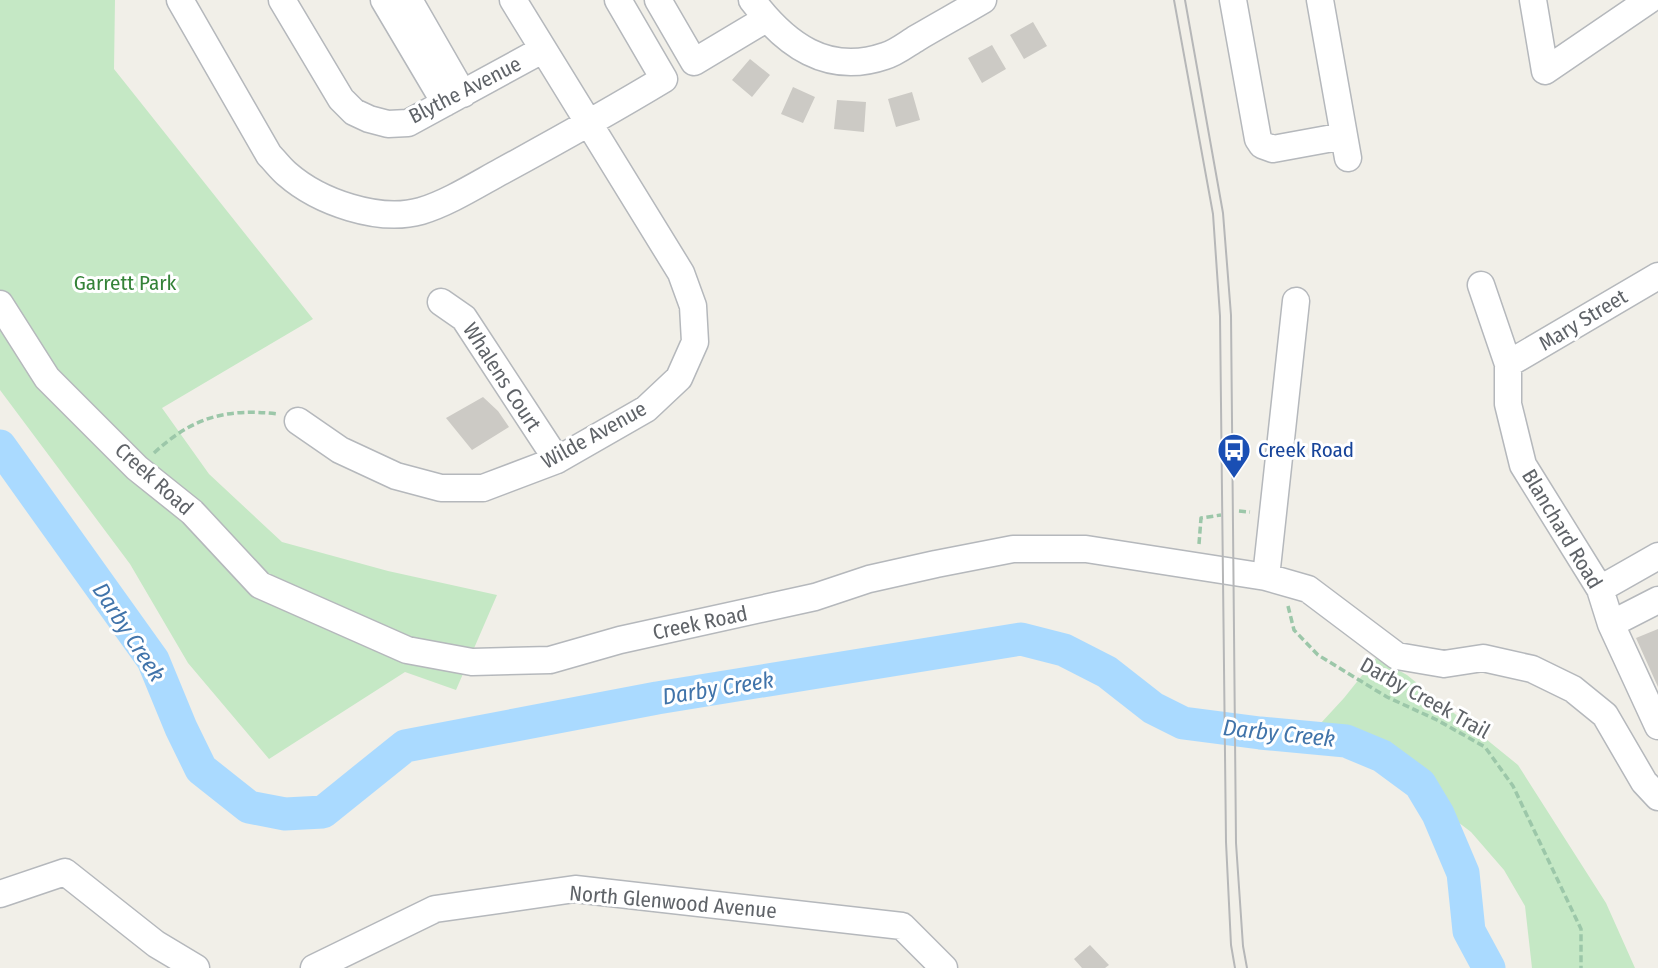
<svg xmlns="http://www.w3.org/2000/svg" width="1658" height="968" viewBox="0 0 1658 968" font-family="'Fira Sans Condensed',sans-serif">
	<style>
		.green { fill: #c5e8c5 }
		.lines { fill: none; stroke-linecap: round; stroke-linejoin: round }
		.river { stroke: #aadaff; stroke-width: 33 }
		.building { fill: #cccac5 }
		.minor-casing { stroke: #b5b8bc; stroke-width: 29 }
		.path { stroke: #9cc7a9; stroke-width: 3.5; stroke-dasharray: 7 3.5; stroke-linecap: butt }
		.minor { stroke: #fff; stroke-width: 26 }
		.tram { stroke: #b6b7b8; stroke-width: 2 }
		.labels { text-anchor: middle; stroke-width: 6; stroke-linejoin: round; paint-order: stroke }
		.street-label { font-size: 21px; fill: #5f6368; stroke: #fff }
		.park-label { font-size: 21px; fill: #348238; stroke: #fff }
		.transit-label { font-size: 21px; fill: #164399; stroke: #fff; text-anchor: start }
		.water-label { font-size: 23px; font-style: italic; fill: #4174aa; stroke: #fff }
	</style>
	<rect width="100%" height="100%" fill="#f1efe8"/>
	<!-- green -->
	<path class="green" d="M0,0h115l-1,69 199,250 -151,89 47,66 73,68 106,29 109,24 -41,95 -51,-18 -136,87 -81,-96 -58,-99 -130,-174z
		M1376,658l31,17 111,90 88,138 29,65h-103l-7,-62 -21,-36 -33,-38 -76,-58 -42,-14 -44,-24 35,-38z"/>
	<g class="lines">
		<!-- river -->
		<path class="river" d="M0,446l153,214 28,68 20,41 48,38 36,7 38,-2 82,-66 252,-48 364,-59 43,11 43,22 46,36 30,15 77,10 86,8 36,15 38,28 18,30 25,59 6,58 20,37"/>
	</g>
	<!-- building -->
	<path class="building" d="M1033,22l14,24 -23,13 -14,-24z
		M992,45l14,24 -24,14 -14,-25z
		M750,59l20,16 -18,22 -20,-17z
		M793,87l22,10 -12,26 -22,-9z
		M912,92l8,28 -24,7 -8,-28z
		M837,100l29,2 -2,30 -30,-3z
		M483,397l15,14 11,16 -37,23 -26,-32z
		M1658,629v58l-22,-49z
		M1090,945l19,20 -4,3h-23l-8,-9z"/>
	<g class="lines">
		<defs>
			<path id="minor" d="M180,0l89,155c6,6 12,14 18,19 32,28 92,49 134,37 27,-8 57,-27 81,-40 55,-30 109,-60 162,-92l-46,-79
				M282,0l59,99 13,13 15,7 19,5 20,-1 134,-73
				M384,0l61,103
				M409,0l54,94
				M658,0l36,62 72,-43
				M752,0c33,44 75,76 133,56 11,-3 22,-12 32,-18 22,-13 44,-25 66,-38
				M1233,0l25,139 4,6 11,4 71,-13
				M1320,0l28,158
				M1533,0l12,71 104,-71
				M1481,285l27,79v40l15,61 77,124 11,35 47,102
				M441,302l23,16 93,142
				M0,304l47,74 90,90 55,44 68,73 147,65 65,12 78,-2 70,-20 195,-43 54,-18 67,-15 77,-15h73l180,28 42,12 89,67 47,8 39,-6 49,11 41,20 32,26 39,67 14,15
				M1508,364l150,-88
				M298,421l42,29 56,26 45,12h42l74,-28 89,-51 33,-31 16,-36 -2,-36 -12,-33 -168,-273
				M1266,577l30,-276
				M1600,589l58,-33
				M1611,624l47,-24
				M0,894l65,-22 91,72 40,24
				M314,968l121,-59 140,-20 327,37 42,42"/>
		</defs>
		<!-- minor casing -->
		<use href="#minor" class="minor-casing"/>
		<!-- path -->
		<path class="path" d="M154,453c39,-36 72,-45 124,-39
			M1239,511l11,1
			M1199,544l2,-26 20,-3
			M1288,606l6,24 24,25 69,42 50,23 48,27 28,39 68,143v39"/>
		<!-- minor -->
		<use href="#minor" class="minor"/>
		<!-- tram -->
		<path class="tram" d="M1174,0l39,214 7,102 6,526 5,103 4,23
			M1185,0l38,213 8,102 5,528 7,103 4,22"/>
	</g>
	<!-- icons -->
	<defs>
		<symbol id="bus-pin" viewBox="-11 -11 22 30"><path d="M0 17L-7.5 6A9.5 9.5 0 1 1 7.5 6Z" fill="#1a4fb4" stroke="#fff"/><path d="M-5-6H5V4H4V6H2V4H-2V6H-4V4H-5ZM-3.5-4V0h7V-4ZM-3.5 1.2v1.5H-2V1.2ZM2 1.2v1.5H3.5V1.2Z" fill="#fff"/></symbol>
	</defs>
	<g fill-rule="evenodd">
		<use href="#bus-pin" x="1215" y="431" width="38" height="52"/>
	</g>
	<g class="labels">
		<!-- street labels -->
		<g class="street-label">
			<text transform="translate(465 90) rotate(-27)" y="7">Blythe Avenue</text>
			<text transform="translate(1583 320) rotate(-31)" y="7">Mary Street</text>
			<text transform="translate(502 377) rotate(57)" y="7">Whalens Court</text>
			<text transform="translate(594 435) rotate(-29)" y="7">Wilde Avenue</text>
			<text transform="translate(154 479) rotate(42)" y="7">Creek Road</text>
			<text transform="translate(1562 529) rotate(59)" y="7">Blanchard Road</text>
			<text transform="translate(700 623) rotate(-12)" y="7">Creek Road</text>
			<text transform="translate(1425 698) rotate(29)" y="7">Darby Creek Trail</text>
			<text transform="translate(673 902) rotate(5)" y="7">North Glenwood Avenue</text>
		</g>
		<!-- park labels -->
		<g class="park-label">
			<text x="125" y="290">Garrett Park</text>
		</g>
		<!-- transit labels -->
		<g class="transit-label">
			<text x="1258" y="457">Creek Road</text>
		</g>
		<!-- water labels -->
		<g class="water-label">
			<text transform="translate(129 632) rotate(57)" y="8">Darby Creek</text>
			<text transform="translate(718 688) rotate(-9)" y="8">Darby Creek</text>
			<text transform="translate(1279 733) rotate(6)" y="8">Darby Creek</text>
		</g>
	</g>
</svg>
